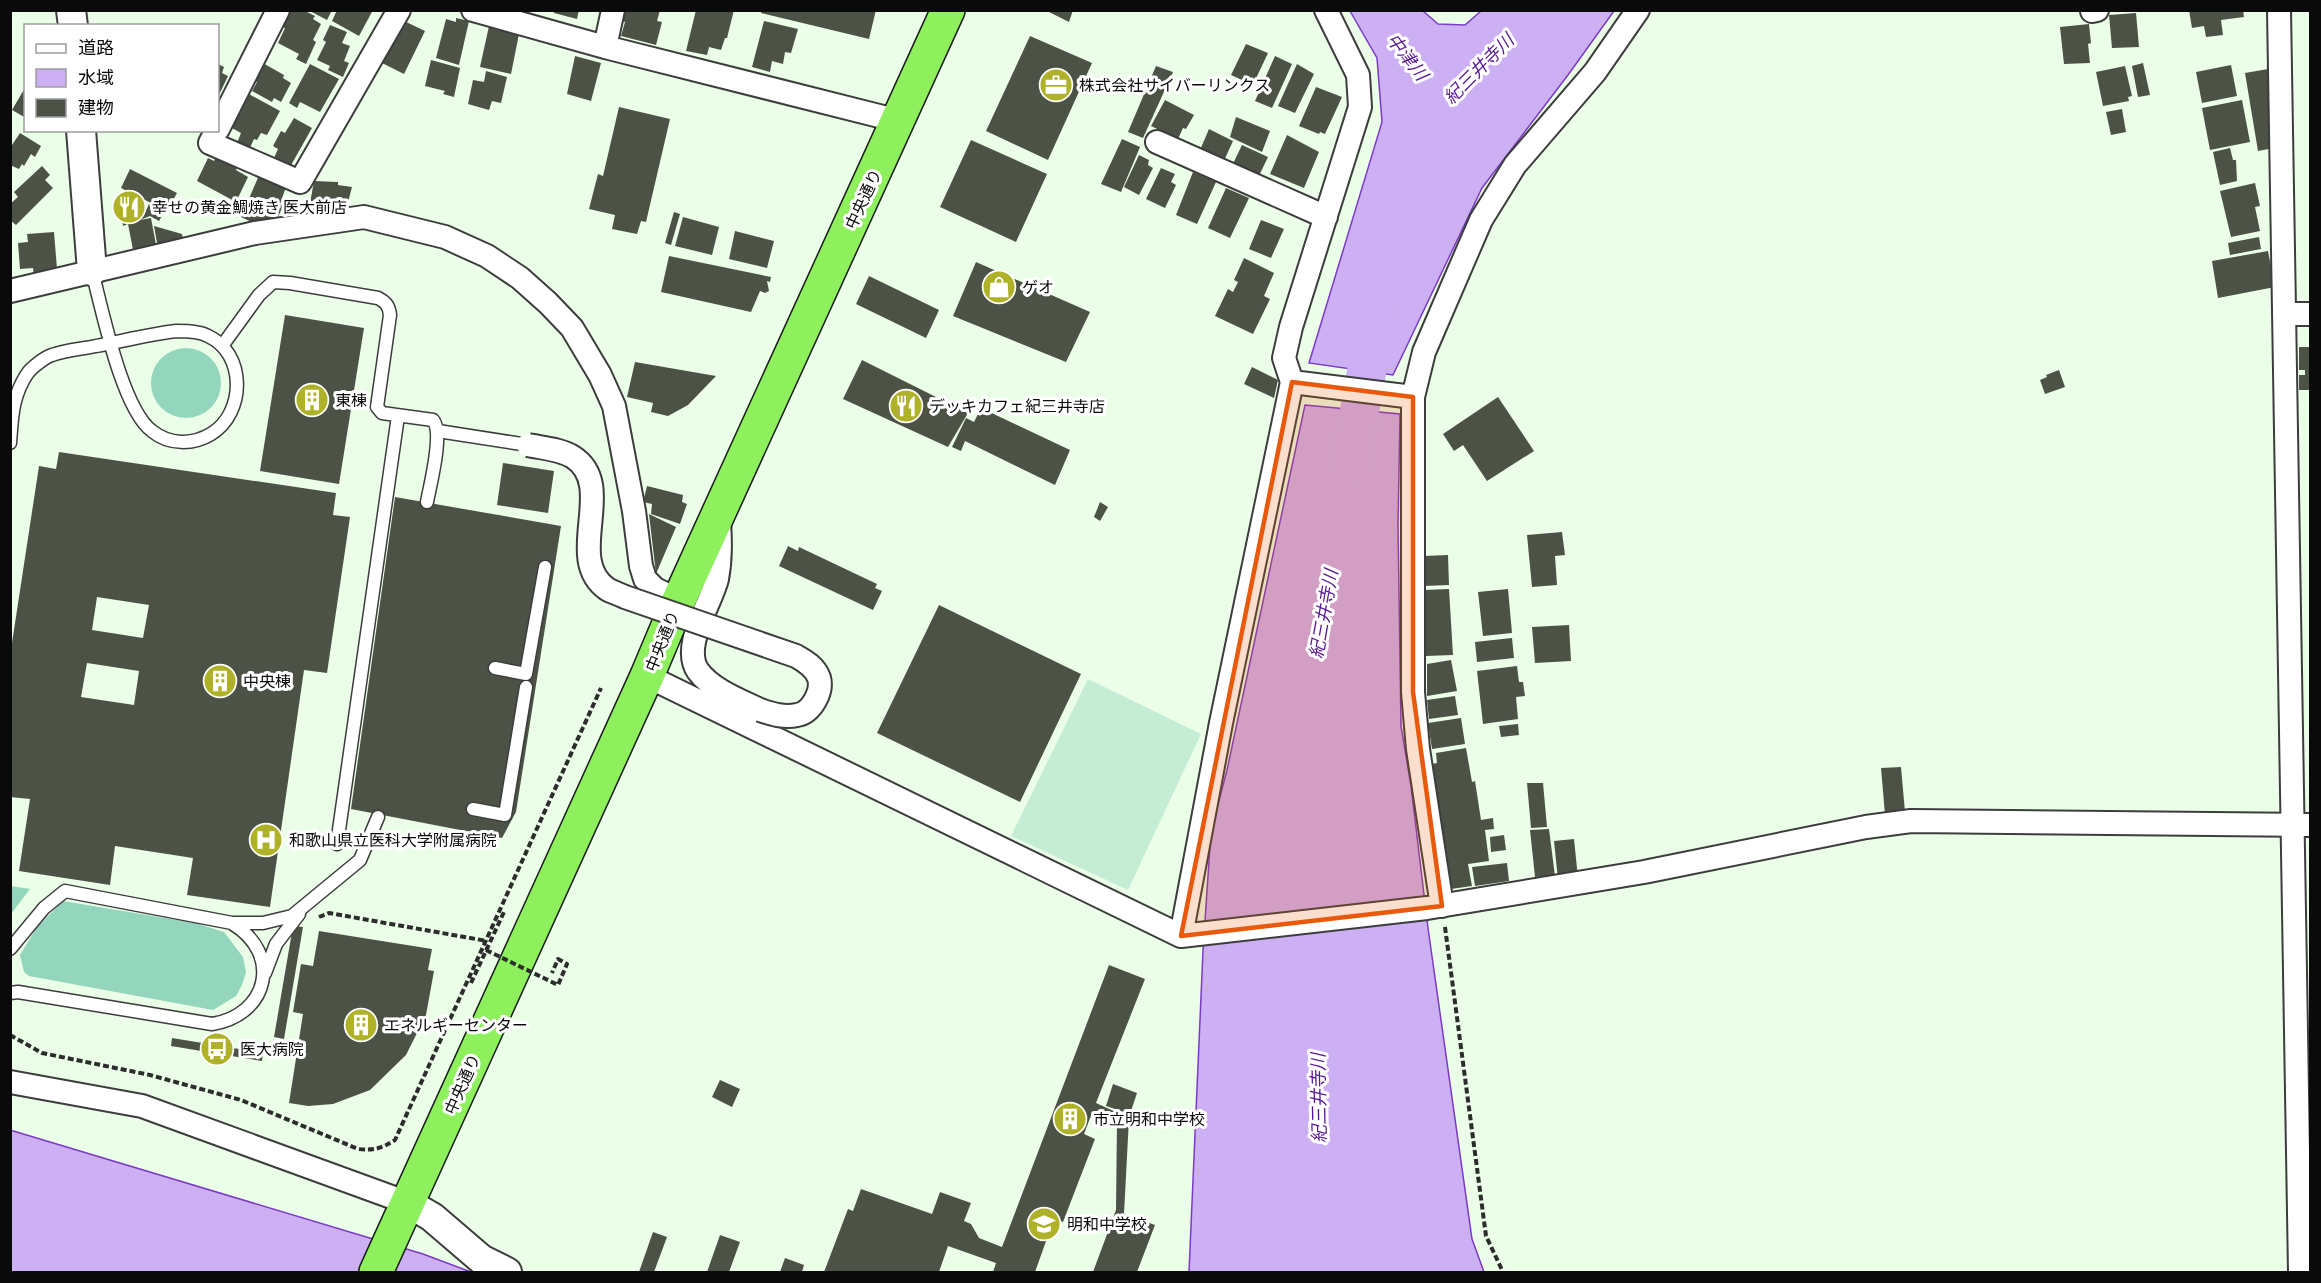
<svg xmlns="http://www.w3.org/2000/svg" width="2321" height="1283" viewBox="0 0 2321 1283" font-family="'Crimson Pro','Noto Sans JP',serif">
	<style>
		.forest { fill: #94d6bd }
		.pitch { fill: #c5edd6 }
		.water { fill: #cdaff3; stroke: #7b3ac6; stroke-width: 1.5 }
		.lines { fill: none; stroke-linecap: round; stroke-linejoin: round }
		.river { stroke: #cdaff3; stroke-width: 39 }
		.building { fill: #4d5247; fill-rule: evenodd }
		.service-casing { stroke: #3d3d3d; stroke-width: 15 }
		.minor-casing { stroke: #3d3d3d; stroke-width: 26 }
		.tertiary-casing { stroke: #3d3d3d; stroke-width: 32 }
		.trunk-casing { stroke: #1b1b1b; stroke-width: 36 }
		.path { stroke: #2c2c2c; stroke-width: 4; stroke-dasharray: 6 3; stroke-linecap: butt }
		.service { stroke: #fff; stroke-width: 12 }
		.minor { stroke: #fff; stroke-width: 22 }
		.tertiary { stroke: #fff; stroke-width: 28 }
		.trunk { stroke: #8df05c; stroke-width: 33 }
		.minor-bridge-casing { stroke: #3d3d3d; stroke-width: 26; stroke-linecap: butt }
		.path-bridge { stroke: #2c2c2c; stroke-width: 4; stroke-dasharray: 6 3; stroke-linecap: butt }
		.minor-bridge { stroke: #fff; stroke-width: 22 }
		.marked { fill: #e8590c; fill-opacity: 0.2; stroke: #e8590c; stroke-width: 4.5; stroke-linejoin: round }
		.labels { text-anchor: middle; stroke-width: 6; stroke-linejoin: round; paint-order: stroke }
		.poi-label { font-size: 16px; fill: #0a0a0a; stroke: #fff; text-anchor: start }
		.street-label { font-size: 16px; fill: #0a0a0a; stroke: #fff }
		.water-label { font-size: 18px; font-style: italic; fill: #581a94; stroke: #fff }
	</style>
	<rect width="100%" height="100%" fill="#ebfee8"/>
	<!-- forest -->
	<path class="forest" d="M151 383a35 35 0 1 1 70 0a35 35 0 1 1-70 0Z
		M11,886l19,3 -19,25 -1,-28z
		M63,901l132,22 29,9 19,25 3,15 -4,13 -6,11 -23,14 -184,-34 -5,-4 -4,-17 17,-28z"/>
	<!-- pitch -->
	<path class="pitch" d="M1088,679l113,55 -73,156 -117,-54z"/>
	<!-- water -->
	<path class="water" d="M1350,11h73l15,13 27,1 16,-14h133l-46,64 -86,113 -89,187 -84,-12 73,-241 -5,-64z
		M1305,405l95,9 -2,112 3,200 10,60 17,142 44,311 12,33h-295l14,-321 8,-120 16,-61z
		M10,1130l413,124 48,18h-460z"/>
	<g class="lines">
		<!-- river -->
		<path class="river" d="M1350,463l26,-143"/>
	</g>
	<!-- building -->
	<path class="building" d="M289,10h14l12,6 -2,3 8,5 -8,16 3,2 -10,22 -10,-5 3,-5 -21,-11 7,-15 -5,-2z
		M308,10h24l-5,10z
		M337,10h36l-14,26 -27,-15z
		M554,10h25l-2,9 -23,-6z
		M620,10h40l-3,11 5,1 -6,23 -35,-9 4,-14 -7,-2z
		M696,10h38l-7,28h-2l-4,12 -12,-3 -2,8 -21,-4z
		M762,10h114l-7,29 -108,-26z
		M1045,10h28l-4,12z
		M2189,10h54l1,7 -23,3 2,15 -17,2 -2,-11 -12,2z
		M2136,13l3,34 -27,1 -3,-33z
		M456,18l13,3 -10,44 -23,-7 10,-39 10,3z
		M402,20l23,11 -21,43 -22,-11z
		M764,21l34,8 -7,24 -6,-1 -2,12 -11,-3 -2,11 -18,-5z
		M2089,24l2,19 -3,1 2,19 -26,1 -4,-37z
		M330,25l17,7 -5,11 8,3 -6,15 5,2 -6,14 -15,-7 2,-4 -13,-6 9,-18 -3,-2z
		M489,26l30,8 -8,40 -31,-7z
		M1030,36l62,27 -44,97 -62,-29z
		M1246,44l22,9 -15,32 -22,-10z
		M575,56l26,7 -10,38 -24,-7z
		M1275,56l17,8 -20,44 -17,-7z
		M431,60l29,8 -6,29 -11,-3 2,-3 -20,-5z
		M261,62l23,13 -1,3 8,5 -10,19 -7,-4 -2,4 -20,-11 5,-9 -5,-2z
		M2143,63l7,32 -12,2 -6,-31z
		M218,64l6,3 -2,6 6,3 -10,21z
		M310,64l29,15 -19,33 -20,-10 -3,6 -8,-5z
		M1297,64l17,10 -19,39 -17,-7z
		M2231,65l6,31 -35,7 -6,-31z
		M1156,66l17,6 -30,66 -15,-6z
		M2125,66l7,30 -4,1 1,4 -26,5 -7,-34z
		M2268,69l6,79 -16,3 -13,-78z
		M486,71l21,6 -6,26 -9,-2 -3,9 -21,-6 5,-24 11,2z
		M26,86v32l-14,-8z
		M1316,87l26,10 -17,37 -5,-2 -1,2 -20,-8z
		M247,93l33,18 -13,24 -6,-2 -4,7 -3,-1 -5,11 -12,-7 4,-10 -13,-7z
		M1165,100l29,15 -8,14 -3,-1 -5,11 -27,-13z
		M2242,100l8,42 -40,8 -8,-42z
		M619,107l51,12 -24,103 -5,-1 -4,13 -25,-5 3,-14 -26,-6 9,-35 5,2z
		M2122,109l4,23 -15,3 -5,-23z
		M1236,117l34,14 -8,21 -32,-15z
		M294,118l18,10 -22,39 -16,-9 4,-9 -5,-3 8,-15 4,2z
		M1209,129l24,12 -11,24 -25,-8z
		M20,133l21,13 -6,11 -4,-3 -7,12 -2,-2 -3,5 -9,-4v-17z
		M1287,135l32,17 -15,36 -34,-14z
		M1122,139l18,8 -19,45 -20,-8z
		M971,140l76,34 -31,68 -76,-35z
		M1242,145l26,12 -12,25 -26,-12z
		M2230,148l3,12h3l1,21 -17,4 -7,-33z
		M217,154l21,11 -2,5 12,7 -12,25 -39,-21 11,-23 6,3z
		M1139,155l10,5 -1,5 5,3 -14,27 -15,-8z
		M42,166l8,9 -5,5 8,8 -37,37 -6,-5v-16l8,-7 -4,-5z
		M1161,168l14,6 -4,8 5,3 -11,23 -19,-9z
		M130,169l47,24 -10,18 -46,-23z
		M1193,172l23,10 -19,42 -21,-9z
		M260,173l26,14 -6,17 3,2 -10,22 -6,1 -26,-12z
		M314,181l24,1v3l14,2 -7,27 -21,-3 -1,5 -15,-2z
		M2255,183l5,23 -5,1 5,24 -29,6 -11,-46z
		M1226,188l23,10 -19,40 -22,-10z
		M122,198h5l18,15 4,-9 15,8 -5,9 -9,-5 -10,4 11,-2 6,32 -23,5 -6,-31 -5,2 -3,-27z
		M674,212l6,2 -9,31 -6,-2z
		M683,217l36,10 -7,28 -37,-9z
		M1261,220l23,9 -13,29 -22,-9z
		M154,226l28,8 3,15 -26,5z
		M735,231l39,10 -7,27 -38,-9z
		M54,232l3,37 -23,9 -1,-10 -13,1 -2,-26 10,-1 -1,-8z
		M2259,237l2,12 -31,6 -2,-12z
		M2268,251l7,36 -57,11 -6,-37z
		M669,256l102,21 -1,5 -3,-1 2,10 -4,2 -5,-2 -9,21 -90,-20z
		M1244,258l30,15 -10,23 6,3 -17,35 -38,-18 13,-27 5,3 5,-10 -4,-2z
		M976,262l114,50 -24,50 -113,-46z
		M869,276l70,34 -13,28 -70,-34z
		M285,315l79,13 -25,156 -79,-13z
		M2299,347h11v43h-11v-15h6v-5h-6z
		M862,360l106,53 -20,34 -105,-48z
		M635,362l81,14 -28,29 -20,11 -17,-4 2,-9 -26,-6z
		M1252,367l26,13 -4,18 -30,-14z
		M2059,370l6,17 -20,7 -5,-14 7,-3 -1,-2z
		M1498,397l36,54 -47,30 -24,-36 -9,6 -11,-17z
		M981,408l89,42 -15,35 -90,-44 -4,10 -9,-4 14,-29 8,4z
		M59,452l277,41 -3,22 17,2 -23,156 -23,-3 -34,237 -83,-12 6,-37 -78,-12 -5,39 -91,-14 11,-72 -20,-2v-141l29,-190 17,3zM97,597l52,8 -6,33 -51,-8zM87,663l52,8 -5,34 -53,-8z
		M503,463l51,8 -6,42 -51,-8z
		M647,486l36,9 -1,7 5,2 -7,20 -29,-10 1,-10 -9,-2z
		M395,497l166,29 -45,286 -14,26 -151,-29z
		M1100,502l8,5 -8,14 -6,-4z
		M649,514l27,13 -20,47z
		M1562,532l3,23 -10,1 2,29 -25,2 -5,-52z
		M788,546l10,5 1,-4 78,37 -2,4 7,3 -9,19 -94,-44z
		M1448,555l1,30 -25,1 -1,-30z
		M1449,589l4,66 -27,1 -3,-66z
		M1508,589l4,44 -29,3 -5,-44z
		M939,605l142,69 -61,128 -143,-69z
		M1569,625l2,36 -36,2 -3,-36z
		M1512,638l2,20 -37,4 -2,-20z
		M1451,660l6,31 -30,5v-32z
		M1517,666l2,16h4l2,14 -9,1 2,22 -35,5 -6,-53z
		M1455,696l3,19 -29,4 -2,-19z
		M1461,718l4,26 -33,5 -4,-26z
		M1518,724l1,11 -18,2 -2,-11z
		M1466,748l6,34 3,-1 6,39 12,-2 1,11 -9,1 4,31 -21,3 4,22 -21,3 -19,-125 5,-1 -1,-10z
		M1901,767l4,45 -20,3 -4,-47z
		M1527,783h16l4,44 -16,1z
		M1549,829l6,47 -20,1 -5,-47z
		M1504,835l2,15 -15,2 -1,-15z
		M1574,839l4,39 -20,2 -4,-39z
		M1507,863l2,18 -34,5 -3,-19z
		M293,926l10,1 -19,112 -10,-2z
		M319,931l113,18 -4,21 6,1 -8,44 -20,40 -36,35 -37,14 -25,2 -19,-3 14,-89 -10,-2 8,-48 12,2z
		M1109,965l36,14 -49,124 33,15 -5,96 31,11 -18,47h-44l23,-62 1,-91 -25,-6 -8,21 11,5 -32,83 -9,-3 -19,53h-42l3,-9 -48,-17 -9,26h-115l24,-63 5,2 8,-22 71,25 8,-22 31,11 -7,18 7,3 8,14 23,9z
		M172,1038l91,15 -1,8 -91,-15z
		M720,1080l20,9 -8,18 -20,-10z
		M1113,1084l24,9 -7,21 -24,-8z
		M653,1232l14,5 -13,35h-15z
		M720,1235l20,7 -11,30h-22z
		M785,1258l19,7 -2,7h-22z"/>
	<g class="lines">
		<defs>
			<path id="service" d="M222,346l37,-51 14,-13 17,1 88,15c8,4 11,8 12,17l-13,92 5,6 51,7c11,13 -3,65 -6,82
				M438,431l90,14
				M10,443c2,-26 2,-46 17,-69 4,-6 18,-17 25,-19 14,-5 30,-6 44,-9 27,-5 54,-12 81,-15 8,0 24,1 31,5 38,17 38,77 3,98 -18,11 -42,11 -59,-3 -30,-22 -50,-122 -60,-160
				M495,668l31,6 19,-107
				M473,809l32,6 21,-128
				M337,844l61,-428
				M10,949l34,-41 21,-17 167,32h31l29,-7 68,-56 18,-43
				M265,973l11,-29 23,-30
				M10,993l8,-1 194,32c57,-9 70,-70 21,-100"/>
			<path id="minor" d="M473,10l132,37
				M613,10l-8,37 294,74
				M2279,10l21,1262
				M2092,11l5,-1
				M218,129l60,-119
				M217,130l-7,13 90,39 99,-172
				M1157,142l169,75
				M10,291l245,-58 109,-16 81,20 42,19 33,22 28,25 24,25 28,47 14,31 20,105 7,55 4,13 10,10 24,11
				M2284,314h26
				M1292,382l121,15
				M719,519c1,20 2,39 -2,60 -6,25 -36,67 -19,92 14,19 41,29 62,39
				M647,676l534,260 246,-28 217,-36 222,-45 45,-6 399,4
				M1442,906l-24,-157 -5,-57v-295l11,-45 57,-132 34,-55 80,-93 43,-62
				M1181,936l40,-213 71,-341 -8,-24 7,-31 69,-220 -2,-32 -32,-65
				M10,1082l132,24 266,97"/>
			<path id="tertiary" d="M71,10l2,16
				M81,130l11,141
				M408,1203l24,14 49,42 26,13"/>
			<path id="trunk" d="M376,1272l271,-596 32,-76 269,-590"/>
		</defs>
		<!-- service casing -->
		<use href="#service" class="service-casing"/>
		<!-- minor casing -->
		<use href="#minor" class="minor-casing"/>
		<!-- tertiary casing -->
		<use href="#tertiary" class="tertiary-casing"/>
		<!-- trunk casing -->
		<use href="#trunk" class="trunk-casing"/>
		<!-- path -->
		<path class="path" d="M319,917l10,-4 158,28
			M1445,927l41,309 17,36
			M471,983l33,-71
			M10,1035l32,18 108,22 91,25 117,49c16,2 24,-1 37,-9l206,-452"/>
		<!-- service -->
		<use href="#service" class="service"/>
		<!-- minor -->
		<use href="#minor" class="minor"/>
		<!-- tertiary -->
		<use href="#tertiary" class="tertiary"/>
		<!-- trunk -->
		<use href="#trunk" class="trunk"/>
		<defs>
			<path id="minor-bridge" d="M528,445c14,3 32,4 45,12 45,29 -10,101 34,132 5,3 12,5 18,8l171,59c9,5 19,11 23,22 4,14 -8,35 -22,37 -13,3 -25,-1 -37,-5"/>
		</defs>
		<!-- minor-bridge casing -->
		<use href="#minor-bridge" class="minor-bridge-casing"/>
		<!-- path-bridge -->
		<path class="path-bridge" d="M486,950l72,35 9,-21 -9,-5 -6,14"/>
		<!-- minor-bridge -->
		<use href="#minor-bridge" class="minor-bridge"/>
	</g>
	<!-- marked area -->
	<path class="marked" d="M1292,382l121,15v295l29,214 -261,30z"/>
	<!-- icons -->
	<defs>
		<symbol id="office-disc" viewBox="-11 -11 22 22"><circle r="9.5" fill="#afb229" stroke="#fff"/><path d="M-6-3h4V-5.5h4V-3h4V5H-6ZM-1-4.5V-3h2v-1.5ZM-6 0V1H6V0Z" fill="#fff"/></symbol>
		<symbol id="restaurant-disc" viewBox="-11 -11 22 22"><circle r="9.5" fill="#afb229" stroke="#fff"/><path d="M-5-6h1v4h1v-4h1v4h1v-4h1v5L-1.5 .5V6h-2V.5L-5-1ZM5-6V6H3V1.5H1.5Q1.5-4 5-6Z" fill="#fff"/></symbol>
		<symbol id="shop-disc" viewBox="-11 -11 22 22"><circle r="9.5" fill="#afb229" stroke="#fff"/><path d="M-5-2.5h2.3a2.7 3.5 0 0 1 5.4 0H5L5.5 6h-11ZM-1.5-2.5h3a1.5 2.3 0 0 0-3 0Z" fill="#fff"/></symbol>
		<symbol id="building-disc" viewBox="-11 -11 22 22"><circle r="9.5" fill="#afb229" stroke="#fff"/><path d="M-4-6H4V6H1V3H-1V6H-4ZM-2.5-4.3h1.7v1.8h-1.7ZM.8-4.3h1.7v1.8H.8ZM-2.5-1h1.7V.8h-1.7ZM.8-1h1.7V.8H.8Z" fill="#fff"/></symbol>
		<symbol id="hospital-disc" viewBox="-11 -11 22 22"><circle r="9.5" fill="#afb229" stroke="#fff"/><path d="M-5-5h3v3.5h4V-5h3V5h-3V1.5h-4V5h-3Z" fill="#fff"/></symbol>
		<symbol id="bus-disc" viewBox="-11 -11 22 22"><circle r="9.5" fill="#afb229" stroke="#fff"/><path d="M-5-6H5V4H4V6H2V4H-2V6H-4V4H-5ZM-3.5-4V0h7V-4ZM-3.5 1.2v1.5H-2V1.2ZM2 1.2v1.5H3.5V1.2Z" fill="#fff"/></symbol>
		<symbol id="school-disc" viewBox="-11 -11 22 22"><circle r="9.5" fill="#afb229" stroke="#fff"/><path d="M0-5L7-2L0 1L-7-2ZM-4 1L0 2.5L4 1V4Q0 6-4 4Z" fill="#fff"/></symbol>
	</defs>
	<g fill-rule="evenodd">
		<use href="#office-disc" x="1037" y="66" width="38" height="38"/>
		<use href="#restaurant-disc" x="110" y="188" width="38" height="38"/>
		<use href="#shop-disc" x="980" y="268" width="38" height="38"/>
		<use href="#building-disc" x="293" y="381" width="38" height="38"/>
		<use href="#restaurant-disc" x="887" y="387" width="38" height="38"/>
		<use href="#building-disc" x="201" y="662" width="38" height="38"/>
		<use href="#hospital-disc" x="247" y="821" width="38" height="38"/>
		<use href="#building-disc" x="342" y="1006" width="38" height="38"/>
		<use href="#bus-disc" x="198" y="1030" width="38" height="38"/>
		<use href="#building-disc" x="1051" y="1100" width="38" height="38"/>
		<use href="#school-disc" x="1025" y="1205" width="38" height="38"/>
	</g>
	<g class="labels">
		<!-- poi labels -->
		<g class="poi-label">
			<text x="1079" y="91">株式会社サイバーリンクス</text>
			<text x="152" y="213">幸せの黄金鯛焼き 医大前店</text>
			<text x="1022" y="293">ゲオ</text>
			<text x="335" y="406">東棟</text>
			<text x="929" y="412">デッキカフェ紀三井寺店</text>
			<text x="243" y="687">中央棟</text>
			<text x="289" y="846">和歌山県立医科大学附属病院</text>
			<text x="384" y="1031">エネルギーセンター</text>
			<text x="240" y="1055">医大病院</text>
			<text x="1093" y="1125">市立明和中学校</text>
			<text x="1067" y="1230">明和中学校</text>
		</g>
		<!-- street labels -->
		<g class="street-label">
			<text transform="translate(863 199) rotate(-65)" y="6">中央通り</text>
			<text transform="translate(662 641) rotate(-68)" y="6">中央通り</text>
			<text transform="translate(462 1084) rotate(-66)" y="6">中央通り</text>
		</g>
		<!-- water labels -->
		<g class="water-label">
			<text transform="translate(1407 57) rotate(52)" y="6">中津川</text>
			<text transform="translate(1479 69) rotate(-45)" y="6">紀三井寺川</text>
			<text transform="translate(1324 614) rotate(-80)" y="6">紀三井寺川</text>
			<text transform="translate(1319 1098) rotate(-91)" y="6">紀三井寺川</text>
		</g>
	</g>
	<!-- border -->
	<rect width="2321" height="1283" fill="none" stroke="#0a0a0a" stroke-width="24"/>
	<!-- legend -->
	<rect x="24" y="24" width="195" height="108" fill="#ffffff" stroke="#9d9d9d" stroke-width="1.5"/>
	<rect x="36" y="44" width="30" height="9" fill="#ffffff" stroke="#9d9d9d" stroke-width="1.5"/>
	<text x="78" y="54" font-size="18" fill="#0a0a0a">道路</text>
	<rect x="36" y="69" width="30" height="18" fill="#cdaff3" stroke="#9d9d9d" stroke-width="1.5"/>
	<text x="78" y="84" font-size="18" fill="#0a0a0a">水域</text>
	<rect x="36" y="99" width="30" height="18" fill="#4d5247" stroke="#9d9d9d" stroke-width="1.5"/>
	<text x="78" y="114" font-size="18" fill="#0a0a0a">建物</text>
</svg>
